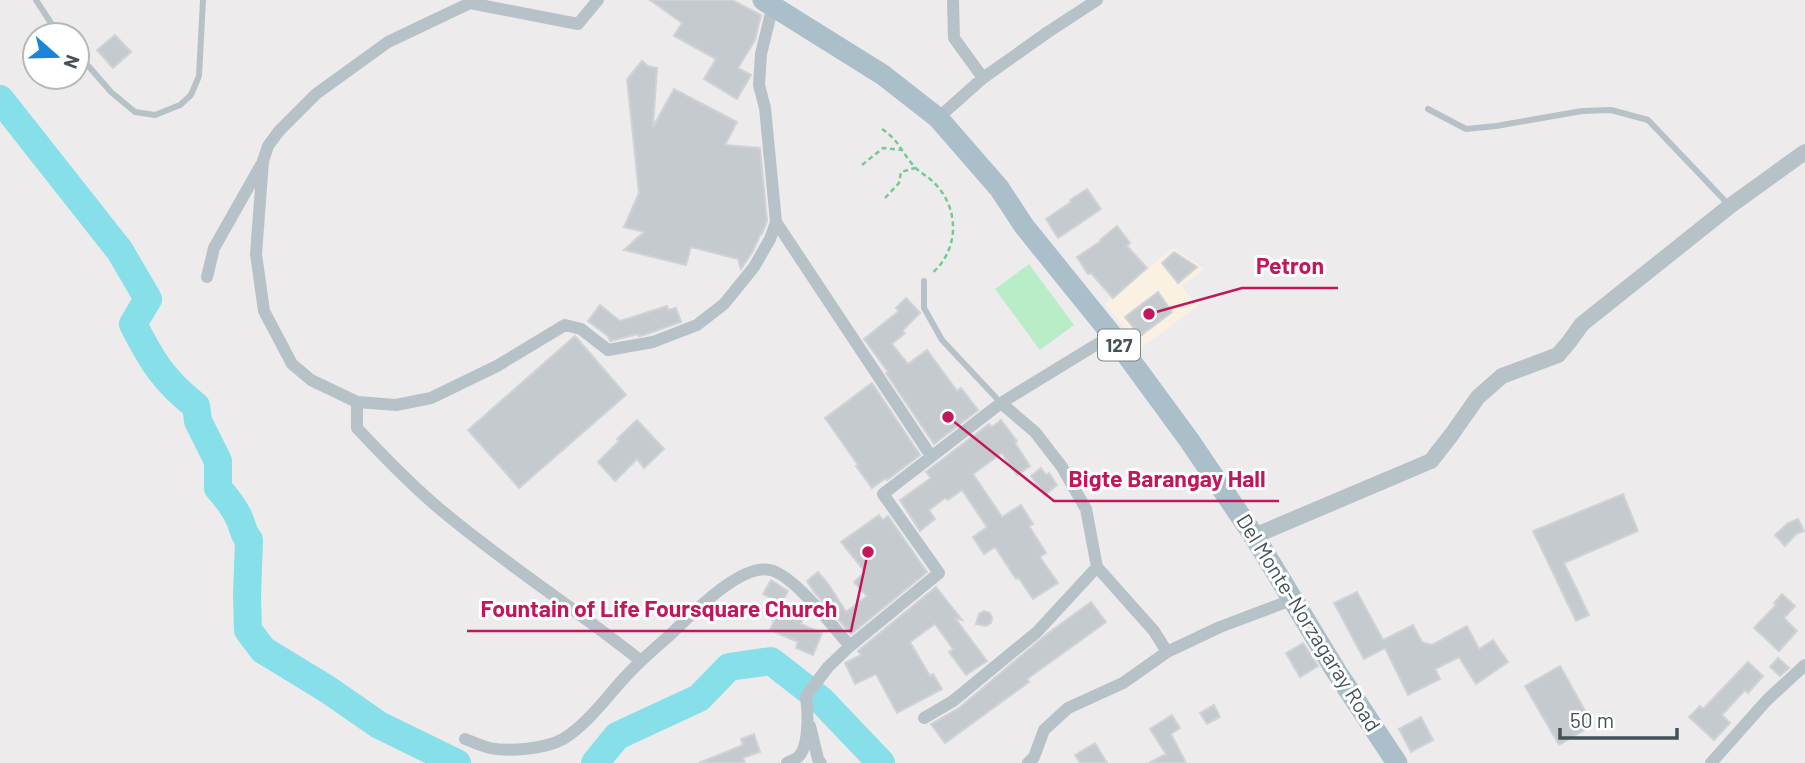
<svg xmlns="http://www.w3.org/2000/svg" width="1805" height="763" viewBox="0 0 1805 763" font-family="Barlow,sans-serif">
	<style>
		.commercial { fill: #fbf1e3 }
		.green { fill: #b9edc7 }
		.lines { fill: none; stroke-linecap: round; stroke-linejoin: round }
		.river { stroke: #87e0e9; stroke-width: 28 }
		.building { fill: #c5cacf; stroke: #cfd3d7; stroke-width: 2 }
		.path { stroke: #72ca94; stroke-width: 2.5; stroke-dasharray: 5 3.5; stroke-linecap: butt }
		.service { stroke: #b7c2c8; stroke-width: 6 }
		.minor { stroke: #b7c2c8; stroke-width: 12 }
		.tertiary { stroke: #b7c2c8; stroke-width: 16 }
		.primary { stroke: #abbfcb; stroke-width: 21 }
		.labels { text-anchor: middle; stroke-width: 6; stroke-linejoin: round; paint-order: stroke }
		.shield { fill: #fff; stroke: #7c858a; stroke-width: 2 }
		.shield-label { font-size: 19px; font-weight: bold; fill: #445158 }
		.street-label { font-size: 21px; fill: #445158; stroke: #fff }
		.leader { fill: none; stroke: #c2185b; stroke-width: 2.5 }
		.callout-dot { fill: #c2185b; stroke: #fff; stroke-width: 2.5 }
		.callout-label { font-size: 23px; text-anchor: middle; font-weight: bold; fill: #c2185b; stroke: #fff; stroke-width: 6; stroke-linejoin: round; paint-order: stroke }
	</style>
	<rect width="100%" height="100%" fill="#eeebec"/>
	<!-- commercial -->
	<path class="commercial" d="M1173,248l31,21 -22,17 15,20 -56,42 -36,-44z"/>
	<!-- green -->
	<path class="green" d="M1029,264l45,61 -34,25 -45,-61z"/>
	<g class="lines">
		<!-- river -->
		<path class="river" d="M0,99l120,152 28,48 -15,25c19,37 30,56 63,82l2,15 20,40v27c8,9 16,19 21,30 4,8 3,14 10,22l-2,56 1,34 15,20 64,39 52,36 78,38
			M595,763l22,-27 82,-38 30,-31 42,-6 50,39 60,63"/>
	</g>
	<!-- building -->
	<path class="building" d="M650,0h82l29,15 -6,25 -17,28 13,7 -14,24 -33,-20 12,-20 -42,-23 8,-13z
		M115,35l16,17 -18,16 -16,-18z
		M642,61l6,5 9,2 -4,59 21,-38 63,33 -12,23 35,3 7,73 -5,13 -2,1 -7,16 -12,18 -3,-10 -47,-12 -5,18 -62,-15 20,-18 -20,-5 15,-34 -12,-114z
		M1087,189l14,20 -43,29 -12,-19 25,-17 -1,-2z
		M1117,226l13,17 -3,3 20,22 -34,30 -22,-25 -3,1 -11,-17 24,-16 -1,-1z
		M1174,252l23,15 -19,16 -16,-20z
		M1158,292l14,20 -32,24 -15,-19z
		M906,298l14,15 -18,18 3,2 -13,11 16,20 19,-14 30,41 4,-3 17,22 -44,34 -48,-71 2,-1 -24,-33 35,-28 -3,-3z
		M600,305l20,16 47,-15 1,4 8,-2 5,14 -37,13 -5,1 -1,-2 -28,7 -2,-5 -20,-15z
		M575,336l51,59 -107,93 -51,-58z
		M872,383l48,72 -33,25 -1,-2 -14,10 -16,-22 2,-1 -33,-47z
		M637,420l27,29 -20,19 -7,-9 -22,22 -17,-19 21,-21 -2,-2z
		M1001,420l16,21 -2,2 15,23 -13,9 -15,-22 -29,21 29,43 19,-12 12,19 -4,2 17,27 -6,4 18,26 -25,16 -15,-22 -2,2 -21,-32 -11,7 -11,-17 14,-10 -25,-37 -14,10 -3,-2 -16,12 6,9 -15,12 -20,-31 31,-22 -5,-6 63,-48 3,3z
		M1041,468l5,7 3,-2 8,12 -12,10 -14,-19z
		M1623,494l15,37 -74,32 25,52 -13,6 -43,-90z
		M879,515l4,5 5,-4 39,56 -76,62 -37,-42 -7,-11 11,-9 11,13 17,27 21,-16 -13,-14 11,-10 -24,-30z
		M1798,519l6,12 -8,3 -11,12 -10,-11 13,-12z
		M771,580l17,11 -7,13 24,10 -4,10 21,9 -9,22 -17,-7 2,-6 -28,-12 4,-9 -14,-10 11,-13 -8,-4z
		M936,587l26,33 -7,-2 32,43 -21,14 -17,-23 4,-3 -18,-25 -25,18 20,34 3,-2 9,15 -45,24 -21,-39 -21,10 -10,-21 16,-8 -3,-4z
		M1357,592l26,48 30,-15 9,17 10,3 35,-19 12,23 14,-9 15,22 -32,22 -17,-27 -24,12 5,10 -32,16 -23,-47 -21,11 -30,-56z
		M1782,594l13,12 -11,12 13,13 -18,20 -25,-23 22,-23 -2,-2z
		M1091,602l15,20 -79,57 2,3 -84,61 -14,-19 28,-16 88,-74z
		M984,611l6,2 2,5 -1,5 -5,3 -10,-2 3,-10z
		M1303,643l15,23 -18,11 -14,-24z
		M1778,658l11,10 -9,8 -10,-9z
		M1748,662l15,14 -15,17 -3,-3 -23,25 8,8 -16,17 -25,-23 11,-11 3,3z
		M1560,666l33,59 -34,20 -34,-59z
		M1214,705l6,12 -13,7 -7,-11z
		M1172,715l8,13 -9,6 15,29h-37l17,-9 -16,-25z
		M1421,717l12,23 -22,12 -12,-23z
		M754,734l6,18 -17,6 2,5h-46l44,-18 -2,-6z
		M1095,743l12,20h-27l-5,-8z"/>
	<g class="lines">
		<!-- path -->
		<path class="path" d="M882,129c18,12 19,23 32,37 7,8 16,11 24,21 22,26 20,65 -7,87
			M862,165l21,-17 19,2
			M885,198l14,-15 2,-11 14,-4"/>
		<!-- service -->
		<path class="service" d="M36,0l17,26 8,9
			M77,53l34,39 24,20 20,3 25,-10 11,-10 8,-19 4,-76
			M1428,109l38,20 30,-3 86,-15 29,-1 37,10 80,84
			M924,281v27l18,32 59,63"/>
		<!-- minor -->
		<path class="minor" d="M598,0l-20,24 -108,-21 -82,39 -72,52 -37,37 -11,15 -5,15 -7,93 8,57 28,53 19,16 46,22v26c27,29 54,57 84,82 64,54 135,99 200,151
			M953,0l1,38 29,40
			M938,118l45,-40 65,-46 49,-32
			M776,222l155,234
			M207,277l7,-29 47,-83
			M357,402l39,3 35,-7 66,-32 68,-41 16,4 27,21 45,-8 44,-17 27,-21 30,-37 16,-28 6,-17 -11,-114 -6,-23 2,-31 12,-49
			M1001,403l34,29 27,35 24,42 11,58 57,64 13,21
			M924,718l29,-17 84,-69 60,-65
			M810,726l8,33 3,4
			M465,739c8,3 16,7 25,9 19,4 55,1 73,-9 25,-15 44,-43 64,-64 13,-14 28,-27 43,-40 20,-19 70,-72 100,-65 24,5 62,56 80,76
			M787,763c3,-2 7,-3 10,-5 13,-10 11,-47 9,-62l22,-29 22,-21 89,-73 -56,-79 118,-91 111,-68
			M1028,763l6,-6 10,-27 24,-22 55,-25 44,-31 53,-25 74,-28
			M1711,763l56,-63 38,-35"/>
		<!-- tertiary -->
		<path class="tertiary" d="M1254,536l177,-75 21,-27 26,-37 24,-21 56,-21 11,-13 13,-18 148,-118 75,-54"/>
		<!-- primary -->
		<path class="primary" d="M763,0l120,75 55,43 61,70 25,38 88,109 77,105 65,96 82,135 61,92"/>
	</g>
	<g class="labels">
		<!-- shield labels -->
		<rect class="shield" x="1098" y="329.5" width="42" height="31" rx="5"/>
		<g class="shield-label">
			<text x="1119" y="352">127</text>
		</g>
		<!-- street labels -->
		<g class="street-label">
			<text transform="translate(1308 623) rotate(58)" y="7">Del Monte-Norzagaray Road</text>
		</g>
	</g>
	<!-- callouts -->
	<path class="leader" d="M1149 314L1242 288H1338M948 417L1054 501H1279M868 552L851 631H467"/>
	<g class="callout-dot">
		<circle cx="1149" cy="314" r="7"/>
		<circle cx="948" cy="417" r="7"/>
		<circle cx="868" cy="552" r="7"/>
	</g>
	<g class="callout-label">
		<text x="1290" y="274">Petron</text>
		<text x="1167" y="487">Bigte Barangay Hall</text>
		<text x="659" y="617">Fountain of Life Foursquare Church</text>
	</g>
	<!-- north arrow -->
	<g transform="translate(56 56) rotate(110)"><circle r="33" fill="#ffffff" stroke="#b4b9bc" stroke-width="2"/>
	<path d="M0-5L12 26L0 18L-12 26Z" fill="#1c84d8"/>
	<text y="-10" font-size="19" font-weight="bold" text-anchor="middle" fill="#445158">N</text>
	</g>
	<!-- scale -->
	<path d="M1560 728v10h117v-10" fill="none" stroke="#445158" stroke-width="3.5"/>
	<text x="1570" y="728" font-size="21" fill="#445158" stroke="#ffffff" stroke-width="5" paint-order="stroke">50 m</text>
</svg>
